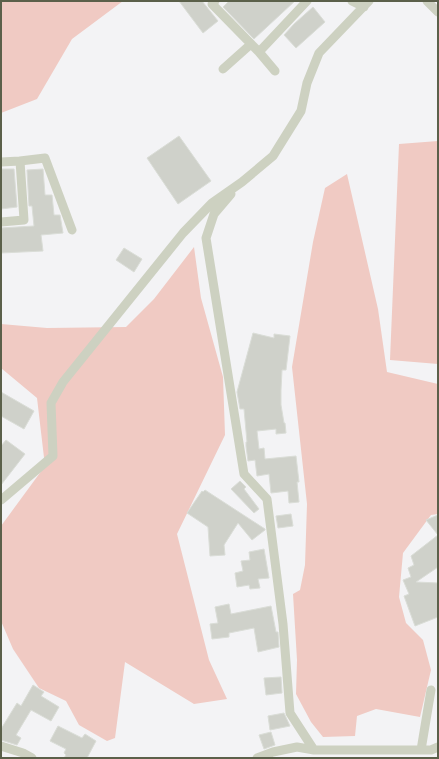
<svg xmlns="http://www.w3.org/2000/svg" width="439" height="759" viewBox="0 0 439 759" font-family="Mulish,sans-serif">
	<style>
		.green { fill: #f0cac3 }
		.building { fill: #cfd1ca; stroke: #daddd7 }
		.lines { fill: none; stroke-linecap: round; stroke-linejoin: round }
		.street { stroke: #cdd1c1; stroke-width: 9 }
	</style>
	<rect width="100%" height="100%" fill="#f3f3f5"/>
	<!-- green -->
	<path class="green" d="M1,1h122l-51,38 -35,60 -36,14z
		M438,141v223l-48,-4 9,-216z
		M347,174l31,135 9,63 51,12v130l-7,1 -28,38 -4,44 7,26 17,17 8,30 -11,47 -44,-8 -19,7 -2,20 -32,1 -12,-15 -15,-28 1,-34 -4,-66 7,-4 5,-25 2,-61 -15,-137 21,-125 12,-54z
		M194,247l7,51 22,79 2,58 -48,99 32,126 18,39 -33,5 -69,-42 -10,76 -8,3 -28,-16 -13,-24 -27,-13 -26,-39 -12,-28v-95l44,-60 -8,-68 -36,-30v-44l46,4 79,-1 28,-28z"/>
	<!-- building -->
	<path class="building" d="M179,1h23l16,20 -15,12z
		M229,1h66l-41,38 -31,-32z
		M313,7l12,15 -29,26 -12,-13 10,-11z
		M179,136l32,45 -33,23 -31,-46z
		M1,169h13l3,38 -16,2z
		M43,169l2,26h7l2,20h6l3,18 -22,2 2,16 -42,2v-25l33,-2 -2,-20h-3l-2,-36z
		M124,248l18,11 -8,13 -18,-12z
		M253,333l21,5v-4l16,2 -4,34h-4l-1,20v15l3,18h1l1,10 -10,1v-5l-19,2 2,18 5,-1 1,11 31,-3 3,26h-2l2,20 -10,1 -1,-12 -17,2 -2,-19 -12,2 -2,-16 -7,1 -2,-15v-4h1l-3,-33h-4l-3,-17z
		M1,392l33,19 -10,18 -23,-13z
		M6,440l19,14 -24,31v-39z
		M240,481l6,6 -2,2 15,20 -5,4 -23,-24z
		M205,490l60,39v1l-13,10 -14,-17 -14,22 1,10 -15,1 -2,-29 -21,-14 15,-22 1,1z
		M291,514l2,12 -15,2 -2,-12z
		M438,515v52l-22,15 22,1v34l-23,9 -11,-30 5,-2 -6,-14 8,-3 -3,-9 6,-3 -3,-9 27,-21 -12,-15z
		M264,549l5,29 -11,1 2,9 -10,1 -1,-4 -12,2 -2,-14 8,-2 -2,-10 9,-1 -1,-8z
		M229,604l2,10 40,-8 5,26h2l1,15 -21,5 -4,-24 -25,5v4l-17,2 -2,-15 8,-1 -3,-16z
		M281,677l1,16 -16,2 -2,-17z
		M33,685l11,7 -3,4 18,11 -8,14 -20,-11 -15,25 5,3 -4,7 -16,-5v-11l16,-26 4,3z
		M284,713l6,13 -20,4 -2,-14z
		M58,726l24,12 3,-4 11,7 -9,17h-23l2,-3 -2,-2 2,-4 -16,-8z
		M271,732l4,13 -11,4 -5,-14z"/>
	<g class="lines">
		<!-- street -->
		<path class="street" d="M215,1l-3,3 47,48 48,-51
			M352,1l12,6
			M427,1l11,11
			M259,52l16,19
			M223,69l28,-25
			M20,161l25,-3 27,72
			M1,162l19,-1 4,59 -23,2
			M231,194l-17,20 -8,24 38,236 23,25 16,125 7,89 24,37
			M1,500l52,-44 -2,-53 12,-21 120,-149 29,-30 30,-21 31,-26 28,-45 6,-28 12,-30 50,-52
			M1,746l22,7 9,5
			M421,750l10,-60
			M257,758l16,-6 24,-5 17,3h117l7,-3"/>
	</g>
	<!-- border -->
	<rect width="439" height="759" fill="none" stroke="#5b604a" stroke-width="4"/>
</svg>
